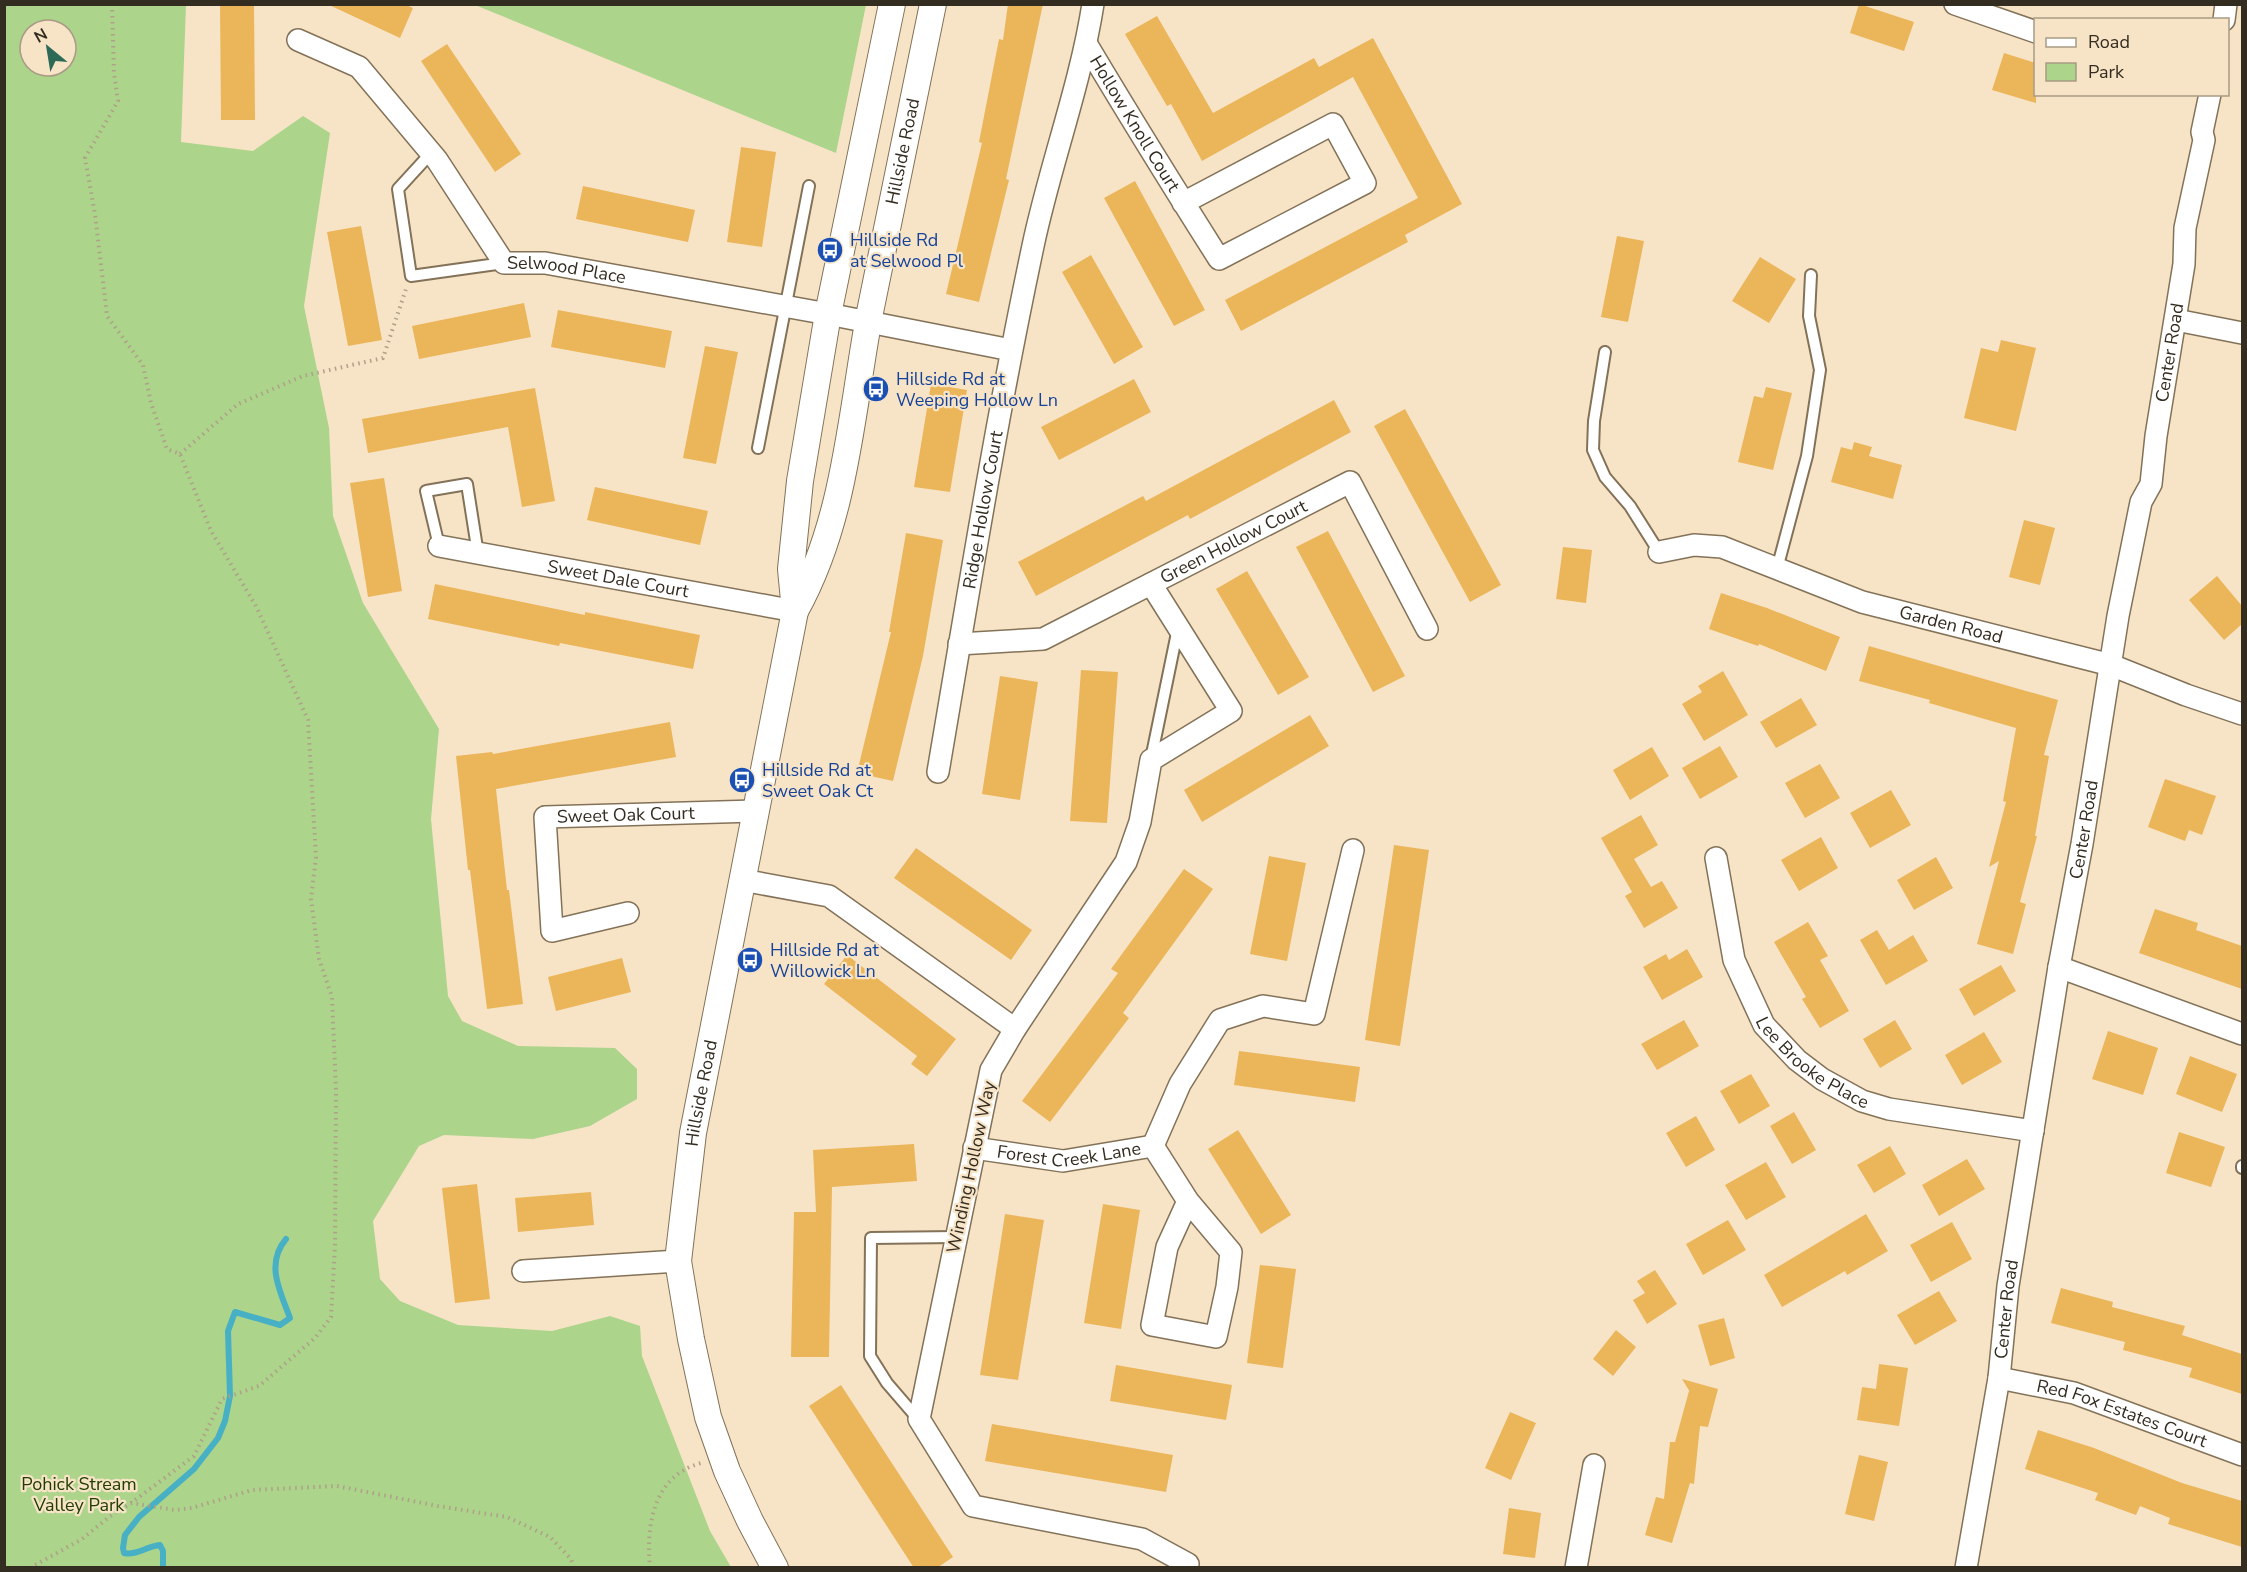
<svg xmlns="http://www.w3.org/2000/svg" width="2247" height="1572" viewBox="0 0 2247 1572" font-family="'Nunito Sans',sans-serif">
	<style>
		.green { fill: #acd48b; fill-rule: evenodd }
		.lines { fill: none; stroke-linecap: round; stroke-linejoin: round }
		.stream { stroke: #47b0c5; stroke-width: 6 }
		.building { fill: #ebb55a }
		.service-casing { stroke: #837258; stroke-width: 14 }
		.minor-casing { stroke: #837258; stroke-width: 24 }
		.tertiary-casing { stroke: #837258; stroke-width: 28 }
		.path { stroke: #aea089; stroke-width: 4; stroke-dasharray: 1.5 4.5; stroke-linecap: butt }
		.service { stroke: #fff; stroke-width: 10 }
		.minor { stroke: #fff; stroke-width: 21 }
		.tertiary { stroke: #fff; stroke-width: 26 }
		.labels { text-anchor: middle; stroke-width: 4.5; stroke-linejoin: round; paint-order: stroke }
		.street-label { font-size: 18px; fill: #332c21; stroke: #f7e4c7 }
		.transit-label { font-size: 18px; fill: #164399; stroke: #f7e4c7; text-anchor: start }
		.park-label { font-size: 18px; fill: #213d00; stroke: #f7e4c7 }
	</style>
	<rect width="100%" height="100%" fill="#f7e4c7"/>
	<!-- green -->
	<path class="green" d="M5,4l181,1 -5,137 72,9 50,-35 27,17 -26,173 25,122 4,88 30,87 76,126 -8,90 17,177 14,25 56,25 97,2 22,21v30l-47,27 -57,13 -89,-4 -25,11 -46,75 7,58 20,22 58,24 94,6 58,-15 30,10 2,30 68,175 21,36h-726zM30,30h36v36h-36z
		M475,5l391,-1v1l-30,148z"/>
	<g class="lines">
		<!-- stream -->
		<path class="stream" d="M163,1568v-17l-3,-6c-13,1 -24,11 -36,8l-1,-5 2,-13 14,-18 55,-48 24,-31 7,-17 5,-25 -2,-65 7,-19 45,13 10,-7c-10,-27 -25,-54 -4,-79"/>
	</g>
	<!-- building -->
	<path class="building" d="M220,4h34l1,116h-34z
		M327,4h77l9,4 -13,30z
		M1008,4h35l-37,175 3,1 -30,122 -33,-8 36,-151 -3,-1 20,-103 4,1z
		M1859,4l55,18 -10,29 -54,-18z
		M1157,16l56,97 101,-55 5,9 54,-29 89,166 -57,31 3,7 -167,89 -16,-31 193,-102 -65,-121 -151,84 -31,-57 -4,2 -42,-72z
		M447,44l74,110 -26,18 -74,-111z
		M2004,53l32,10v40l-44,-13z
		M741,147l35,5 -14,95 -35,-5z
		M1135,181l70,129 -31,16 -70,-128z
		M583,186l112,24 -7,32 -112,-23z
		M361,226l21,114 -34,6 -21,-114z
		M1617,236l27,5 -16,81 -27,-5z
		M1091,255l52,92 -29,17 -52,-92z
		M1760,257l36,22 -27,44 -37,-22z
		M524,303l7,34 -112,22 -7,-33z
		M558,310l114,21 -7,37 -114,-21z
		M2001,340l35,8 -20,83 -52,-13 17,-70 17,4z
		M705,346l33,6 -22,112 -33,-6z
		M1134,379l17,33 -92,48 -18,-33z
		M931,384l36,6 -17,102 -36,-5z
		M1766,387l26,6 -19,77 -35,-8 16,-66 9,2z
		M535,388l20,113 -33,6 -14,-80 -140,26 -6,-34z
		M1334,400l17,32 -161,87 -2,-4 -152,81 -18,-34 125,-66 3,5z
		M1405,409l96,176 -31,17 -96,-176z
		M1854,442l18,5 -3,9 33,9 -9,34 -62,-17 10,-35 11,3z
		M384,478l18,113 -34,6 -18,-114z
		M595,487l113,24 -8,34 -113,-25z
		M2024,520l31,8 -15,57 -31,-8z
		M1328,531l77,145 -32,16 -77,-145z
		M906,533l37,7 -20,116 -30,125 -36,-8 34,-141h-2z
		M1563,547l29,3 -6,53 -30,-4z
		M1247,571l62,106 -31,18 -62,-106z
		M2217,576l25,30v18l-18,16 -35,-40z
		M435,584l150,31v-3l115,23 -7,34 -133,-26 -1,3 -131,-27z
		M1721,593l46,15 73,29 -14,34 -67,-27 -1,2 -49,-17z
		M1869,646l189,54 -14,55 5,1 -14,80h2l-17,66 6,2 -13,50 -36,-10 22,-83 -10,6 17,-65 -3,-1 13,-73 -87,-25 1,-3 -71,-19z
		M1081,670l37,2 -11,151 -37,-2z
		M1723,671l25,44 -44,26 -22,-37 20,-12 -4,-6z
		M1000,676l38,6 -18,118 -38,-6z
		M1801,698l16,27 -41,23 -16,-26z
		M1310,715l19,31 -127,76 -18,-32z
		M670,722l6,35 -180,32 11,101h2l14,114 -36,5 -17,-139h-2l-12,-114 36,-4 1,2z
		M1720,746l18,31 -38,22 -18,-31z
		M1652,747l17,29 -39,24 -17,-30z
		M1820,764l20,34 -35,20 -20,-35z
		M2165,779l51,17 -14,39 -13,-5 -4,11 -37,-14z
		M1891,790l20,35 -41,23 -20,-35z
		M1641,815l17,30 -24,14 17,28 11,-6 16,27 -34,20 -19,-32 7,-4 -31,-54z
		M1821,837l17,31 -39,23 -18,-31z
		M1394,845l35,5 -29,196 -35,-6z
		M916,848l116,82 -21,30 -117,-82z
		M1269,856l37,7 -19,98 -37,-7z
		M1936,857l17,31 -39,22 -17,-30z
		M1184,869l29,20 -90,124 6,5 -79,104 -28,-21 96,-128 -7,-4z
		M2155,909l43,14 -2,7 46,16v43l-103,-36z
		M1808,922l20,34 -8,4 29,51 -29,17 -18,-29 4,-2 -32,-55z
		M1877,930l12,20 24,-15 15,26 -42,24 -26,-45z
		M1687,949l16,28 -41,23 -19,-33 23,-13 3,6z
		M847,955l109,84 -29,37 -16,-12 6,-8 -93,-72z
		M622,958l9,34 -75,19 -8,-34z
		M2001,965l15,26 -42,25 -15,-27z
		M1684,1020l15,26 -42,24 -16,-26z
		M1895,1020l17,29 -32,19 -17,-29z
		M2108,1031l50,17 -15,47 -51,-16z
		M1984,1032l18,30 -40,23 -17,-30z
		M1239,1051l121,16 -5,35 -121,-17z
		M2190,1056l47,18 -15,38 -46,-18z
		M1751,1074l19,32 -31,18 -19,-33z
		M1794,1112l22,38 -24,14 -22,-38z
		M1696,1116l19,34 -29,17 -20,-34z
		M1238,1130l53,85 -30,19 -53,-85z
		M2179,1132l46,15 -14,40 -45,-14z
		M914,1144l3,37 -85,6 -3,170h-38l3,-145h22l-3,-62z
		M1890,1146l16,28 -32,19 -17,-28z
		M1967,1159l18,30 -46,27 -17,-31z
		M1766,1162l20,35 -40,23 -21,-35z
		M477,1184l13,115 -35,4 -13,-115z
		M591,1192l3,33 -76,7 -3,-34z
		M1103,1204l37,6 -19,119 -37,-6z
		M1005,1214l39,6 -26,160 -38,-5z
		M1866,1214l22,37 -41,24 -2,-4 -63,36 -18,-32z
		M1728,1220l18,30 -43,25 -17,-31z
		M1952,1222l20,37 -41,23 -21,-37z
		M1260,1265l36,4 -13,99 -36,-5z
		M1655,1270l22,34 -30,20 -14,-24 12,-7 -8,-12z
		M2061,1288l52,14 -1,5 73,19 -3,9 60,19v40l-53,-17 3,-9 -69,-18 2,-8 -74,-19z
		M1939,1291l18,30 -42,24 -18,-30z
		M1724,1318l11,40 -25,8 -12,-41z
		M1616,1330l20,17 -23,29 -20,-17z
		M1879,1364l29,4 -9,58 -42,-6 5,-33 14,2z
		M1116,1365l116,20 -6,35 -116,-19z
		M1682,1379l36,10 -10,38 -8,-1 -6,58 -4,-1 -18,60 -27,-8 11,-38 8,2 6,-57h5l14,-51 1,1z
		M841,1385l112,172 -16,11h-23l-105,-162z
		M1510,1412l26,11 -25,57 -26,-12z
		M992,1424l181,31 -7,37 -181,-31z
		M2038,1430l56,18 88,35 60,18v46l-74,-23 2,-6 -30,-12 -4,9 -41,-15 3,-7 -73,-24z
		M1859,1455l29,7 -14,59 -29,-7z
		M1509,1508l32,5 -6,45 -32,-4z"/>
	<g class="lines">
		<defs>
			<path id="service" d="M431,153l-33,36 13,87 93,-13
				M1605,352l-11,69 -1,29 12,27 25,29 29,46
				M758,448l51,-262
				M439,546l-13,-55 41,-7 11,70
				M1777,569l30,-113 13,-86 -11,-54 2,-41
				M1151,759l27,-131
				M2242,1168v-2
				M918,1419l-31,-36 -17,-27 1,-118 85,-1"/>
			<g id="minor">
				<path d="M1955,4l81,28"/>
				<path d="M2224,20l2,-16"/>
				<path id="s1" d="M298,40l61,27 78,93 67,103h41l283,51 183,36"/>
				<path id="s2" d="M1087,45c43,72 87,143 132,214l146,-76 -32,-59 -150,79"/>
				<path d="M2176,320l66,13"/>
				<path id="s3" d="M439,546l356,65"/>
				<path id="s4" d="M1659,552l35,-7 28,2 140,55 249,63 75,30 56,19"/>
				<path d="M1151,584l80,127 -80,49 -11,62 -14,40 -111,167 -24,41 -72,349 54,87 169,33 46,25 -3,4"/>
				<path id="s5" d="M959,644l84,-5 307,-157 77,147"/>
				<path id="s6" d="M938,772c30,-176 58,-352 95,-526 17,-81 47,-159 60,-242"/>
				<path id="s7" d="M1716,858l18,102 30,65 33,35 25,19 40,22 27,8 144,22"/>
				<path d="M742,880l87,16 186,133"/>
				<path id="s8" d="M628,913l-76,18 -7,-114 210,-6"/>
				<path d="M2059,967l183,67"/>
				<path d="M1153,1146l35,55 -21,46 -15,78 64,12 11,-50 4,-35 -43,-51"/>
				<path d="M1153,1146l27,-62 40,-64 43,-14 51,8 39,-164"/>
				<path id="s9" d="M974,1148l89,13 90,-15"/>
				<path d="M523,1271l155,-10"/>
				<path id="s10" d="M1999,1378l75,15 168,62"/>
				<path d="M1576,1568l18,-103"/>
				<path id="s11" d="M1966,1568l33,-190 9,-92 51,-319 23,-123 36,-228 23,-114 10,-18 5,-48 28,-172 1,-36 19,-88 -2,-8 8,-38"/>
			</g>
			<g id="tertiary">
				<path id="s12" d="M795,611c51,-91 56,-198 75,-299 20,-102 42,-205 63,-308"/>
				<path id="s13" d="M775,1568l-25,-47 -23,-50 -19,-54 -17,-78 -13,-78 15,-128 102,-522 -4,-42 9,-88 28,-167 64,-310"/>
			</g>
		</defs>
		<!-- service casing -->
		<use href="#service" class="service-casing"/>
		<!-- minor casing -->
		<use href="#minor" class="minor-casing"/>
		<!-- tertiary casing -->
		<use href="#tertiary" class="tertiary-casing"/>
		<!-- path -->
		<path class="path" d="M112,4l2,69 4,28 -33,57 10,56 12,102 36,49 8,38 16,46 13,5 31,77 45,75 52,114 8,137 -5,42 8,60 13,38 4,95 -1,153 -4,72 -16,21 -56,48 -37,13 -28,57 -63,47
			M180,454l58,-50 65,-28 80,-18 23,-69
			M30,1568l52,-29 27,-22 22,-14 44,7 17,-2 60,-18 85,-4 101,20 69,11 43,20 21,22 3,9
			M650,1568c-4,-43 3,-92 51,-105"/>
		<!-- service -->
		<use href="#service" class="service"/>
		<!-- minor -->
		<use href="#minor" class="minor"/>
		<!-- tertiary -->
		<use href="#tertiary" class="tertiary"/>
	</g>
	<!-- icons -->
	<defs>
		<symbol id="bus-disc" viewBox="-11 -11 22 22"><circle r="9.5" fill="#1a4fb4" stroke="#f7e4c7"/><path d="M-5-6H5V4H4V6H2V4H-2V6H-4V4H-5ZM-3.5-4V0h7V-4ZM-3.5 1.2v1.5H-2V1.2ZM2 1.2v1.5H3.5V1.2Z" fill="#fff"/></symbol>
	</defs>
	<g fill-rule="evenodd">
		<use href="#bus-disc" x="815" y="235" width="30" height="30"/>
		<use href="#bus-disc" x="861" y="374" width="30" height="30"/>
		<use href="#bus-disc" x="727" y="765" width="30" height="30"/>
		<use href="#bus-disc" x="735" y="945" width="30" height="30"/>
	</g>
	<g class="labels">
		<!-- street labels -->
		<g class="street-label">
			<text dy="6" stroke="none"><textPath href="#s2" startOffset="92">Hollow Knoll Court</textPath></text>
			<text dy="6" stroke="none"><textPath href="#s12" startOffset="474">Hillside Road</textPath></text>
			<text dy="6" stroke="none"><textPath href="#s1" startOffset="374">Selwood Place</textPath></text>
			<text dy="6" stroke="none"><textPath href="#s11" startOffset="1234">Center Road</textPath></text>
			<text dy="6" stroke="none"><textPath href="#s6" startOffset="266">Ridge Hollow Court</textPath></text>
			<text dy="6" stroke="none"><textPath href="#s5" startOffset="298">Green Hollow Court</textPath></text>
			<text dy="6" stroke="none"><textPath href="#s3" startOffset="182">Sweet Dale Court</textPath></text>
			<text dy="6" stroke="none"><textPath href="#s4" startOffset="306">Garden Road</textPath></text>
			<text dy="6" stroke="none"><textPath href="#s8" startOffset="273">Sweet Oak Court</textPath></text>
			<text dy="6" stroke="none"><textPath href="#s11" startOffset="748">Center Road</textPath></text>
			<text dy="6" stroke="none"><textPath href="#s7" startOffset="237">Lee Brooke Place</textPath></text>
			<text dy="6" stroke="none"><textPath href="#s13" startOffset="494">Hillside Road</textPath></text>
			<text dy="6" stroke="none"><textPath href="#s9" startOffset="96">Forest Creek Lane</textPath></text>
			<text transform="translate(971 1167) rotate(-78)" y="6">Winding Hollow Way</text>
			<text dy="6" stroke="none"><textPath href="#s11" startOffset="262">Center Road</textPath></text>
			<text dy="6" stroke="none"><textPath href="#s10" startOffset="128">Red Fox Estates Court</textPath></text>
		</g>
		<!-- transit labels -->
		<g class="transit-label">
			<text x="850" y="246">Hillside Rd<tspan x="850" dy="21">at Selwood Pl</tspan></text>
			<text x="896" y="385">Hillside Rd at<tspan x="896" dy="21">Weeping Hollow Ln</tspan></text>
			<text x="762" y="776">Hillside Rd at<tspan x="762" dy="21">Sweet Oak Ct</tspan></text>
			<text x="770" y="956">Hillside Rd at<tspan x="770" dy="21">Willowick Ln</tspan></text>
		</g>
		<!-- park labels -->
		<g class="park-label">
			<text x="79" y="1490">Pohick Stream<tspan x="79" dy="21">Valley Park</tspan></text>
		</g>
	</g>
	<!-- border -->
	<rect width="2247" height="1572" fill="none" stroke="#332c21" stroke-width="12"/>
	<!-- legend -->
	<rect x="2034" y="18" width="195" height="78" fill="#f7e4c7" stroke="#a99a85" stroke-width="1.5"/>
	<rect x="2046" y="38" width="30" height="9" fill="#ffffff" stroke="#a99a85" stroke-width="1.5"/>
	<text x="2088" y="48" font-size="18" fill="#332c21">Road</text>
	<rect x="2046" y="63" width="30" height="18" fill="#acd48b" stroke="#a99a85" stroke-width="1.5"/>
	<text x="2088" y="78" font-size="18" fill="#332c21">Park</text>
	<!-- north arrow -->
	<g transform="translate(48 48) rotate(330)"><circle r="28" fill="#f7e4c7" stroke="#a99a85" stroke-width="1.5"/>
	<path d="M0-4.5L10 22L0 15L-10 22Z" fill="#2c6a57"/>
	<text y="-9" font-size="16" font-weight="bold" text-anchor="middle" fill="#332c21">N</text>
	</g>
</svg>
